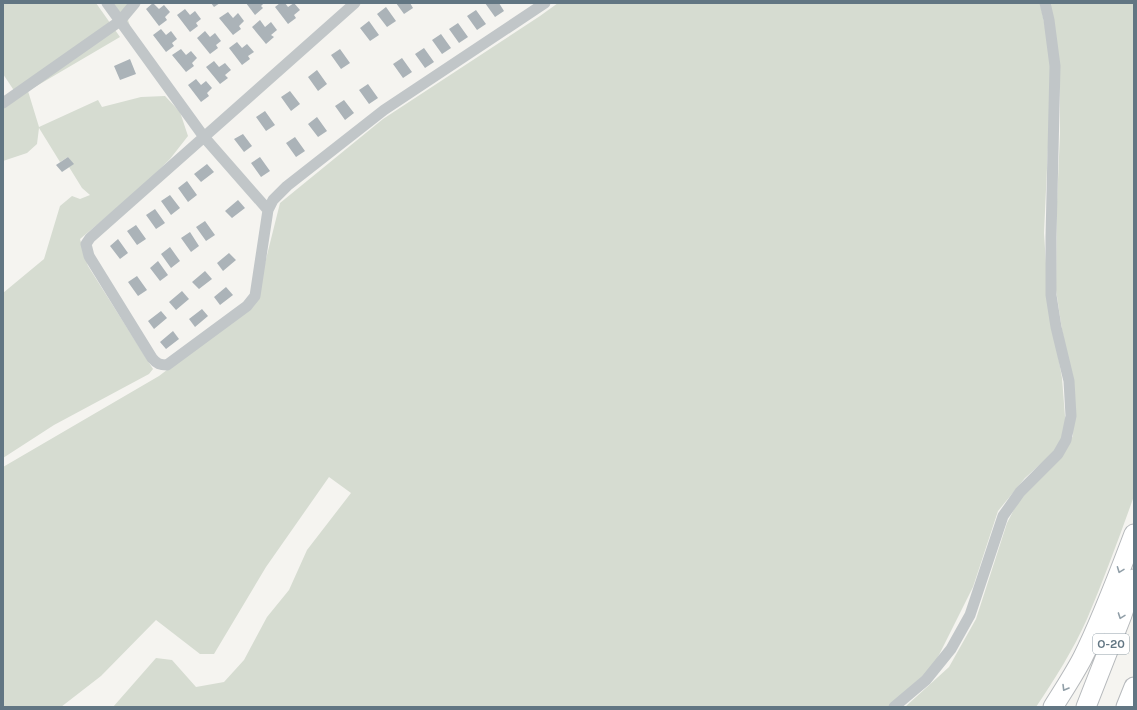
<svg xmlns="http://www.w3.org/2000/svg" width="1137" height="710" viewBox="0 0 1137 710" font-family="Karla,sans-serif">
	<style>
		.green { fill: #d6dcd1 }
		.building { fill: #abb3b8 }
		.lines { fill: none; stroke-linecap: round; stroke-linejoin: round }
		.highway-casing { stroke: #b6b9bc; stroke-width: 21 }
		.street { stroke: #c1c6c8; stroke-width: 11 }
		.highway { stroke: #fff; stroke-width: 19 }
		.oneway { stroke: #919fa8 }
		.labels { text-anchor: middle; stroke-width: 4; stroke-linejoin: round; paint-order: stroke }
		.shield { fill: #fff; stroke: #919fa8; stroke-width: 1 }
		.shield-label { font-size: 12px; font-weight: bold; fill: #627683 }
	</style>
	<rect width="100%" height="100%" fill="#f5f4f0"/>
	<!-- green -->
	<path class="green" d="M3,3h93l24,34 -92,54 11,36 59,-27 4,7 39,-10 24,-1 15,16 8,24 -18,23 -29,29 -61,51 8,27 65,103 -4,5 -95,51 -51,33v-165l41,-34 16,-53 12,-10 8,3 10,-4 -8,-7 -13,-21 4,-3 -5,-7 -8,5 -21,-34 -2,16 -10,9 -24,8v-60l16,-3 -16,-24z
		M113,3h22l-7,17 2,6z
		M558,3h482l12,57 -8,173 3,46 8,60 7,39 4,51 -11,22 -30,27 -27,33 -25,76 -40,80 -45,40h-775l43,-49 16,2 24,27 28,-5 20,-22 23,-43 22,-27 18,-40 44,-57 -22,-16 -63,90 -52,87h-14l-44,-34 -55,56 -40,31h-58v-240l156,-91 96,-73 25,-100 103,-84 157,-103z
		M1049,3h85v493c-15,42 -30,83 -47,123 -14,31 -32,60 -51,88h-131l44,-40 27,-48 31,-96 15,-29 37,-34 14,-24 1,-49 -12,-57 -6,-40 1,-88 3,-68v-67z"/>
	<!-- building -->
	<path class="building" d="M153,3l6,6 5,-4 6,7 -5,5 2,3 -8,6 -13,-17z
		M211,3h9l-6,4z
		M246,3h18l-3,3 2,2 -8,7z
		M280,3h5l3,4 6,-4 6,7 -6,5 2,3 -8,6 -13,-17z
		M396,3h14l3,5 -9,6z
		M485,3h14l5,8 -9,6z
		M386,7l10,14 -9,6 -10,-13z
		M185,9l5,6 5,-4 6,8 -5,4 2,3 -8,6 -13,-17z
		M476,10l10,14 -9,6 -10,-14z
		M228,12l5,6 5,-5 6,8 -5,5 2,3 -8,6 -14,-17z
		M260,20l5,7 6,-5 6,8 -6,5 3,2 -8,7 -14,-17z
		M369,21l10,14 -9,6 -10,-13z
		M458,23l10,14 -9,6 -10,-14z
		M161,29l5,6 5,-4 6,8 -5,4 2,3 -8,6 -13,-17z
		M205,31l5,6 5,-4 6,8 -5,4 2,3 -8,6 -13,-16z
		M441,34l10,14 -9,6 -10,-14z
		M237,42l5,6 5,-4 7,8 -6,4 2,3 -8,6 -13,-17z
		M424,48l10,14 -9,6 -10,-14z
		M181,49l5,6 5,-4 6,7 -5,5 2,3 -8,6 -14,-17z
		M340,49l10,14 -9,6 -10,-14z
		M402,58l10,14 -9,6 -10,-14z
		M130,59l6,15 -16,6 -6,-14z
		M214,61l5,6 6,-4 6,7 -6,5 3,3 -8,6 -14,-17z
		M317,70l10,14 -9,7 -10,-14z
		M196,79l5,6 5,-4 6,7 -5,5 2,3 -8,6 -13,-17z
		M368,84l10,14 -9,6 -10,-14z
		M290,91l10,13 -9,7 -10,-14z
		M344,100l10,13 -9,7 -10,-14z
		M265,111l10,14 -9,6 -10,-14z
		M317,117l10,14 -9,6 -10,-13z
		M243,134l9,12 -8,6 -10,-13z
		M295,137l10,14 -9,6 -10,-14z
		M68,157l6,7 -12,8 -6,-7z
		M260,157l10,14 -9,6 -10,-14z
		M207,164l7,8 -13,10 -7,-8z
		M187,181l10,14 -9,7 -10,-14z
		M170,195l10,13 -9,7 -10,-14z
		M238,200l7,8 -13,10 -7,-7z
		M155,209l10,14 -9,6 -10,-14z
		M205,221l10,14 -9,6 -10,-14z
		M136,225l10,14 -9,6 -10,-14z
		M190,232l9,14 -8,6 -10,-14z
		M118,239l10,14 -8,6 -10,-13z
		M170,247l10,14 -9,7 -10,-14z
		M229,253l7,7 -13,11 -6,-8z
		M158,261l10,14 -8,6 -10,-13z
		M205,271l7,8 -13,10 -7,-7z
		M137,276l10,14 -9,6 -10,-14z
		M226,287l7,8 -13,10 -6,-8z
		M182,291l7,8 -13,11 -7,-8z
		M202,309l6,7 -13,11 -6,-8z
		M161,311l6,7 -13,11 -6,-8z
		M173,331l6,8 -13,10 -6,-7z"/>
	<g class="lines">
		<defs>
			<path id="highway" d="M1053,707c10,-16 20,-31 29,-48 20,-40 36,-83 52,-125
				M1086,707l36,-92 12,-36
				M1126,707l8,-20"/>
		</defs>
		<!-- highway casing -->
		<use href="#highway" class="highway-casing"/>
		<!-- street -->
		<path class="street" d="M107,3l97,134 64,73
			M355,3l-265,235 -4,6 3,12 63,102c5,6 8,7 15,7l80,-59 8,-10 13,-86 5,-10 14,-14 97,-76 161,-107
			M3,103l117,-82 15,-18
			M894,707l32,-27 25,-31 19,-34 33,-99 17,-24 38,-38 8,-14 5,-24 -2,-35 -13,-54 -5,-32v-58l4,-171 -6,-46 -4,-17"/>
		<!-- highway -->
		<use href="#highway" class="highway"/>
	</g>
	<!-- one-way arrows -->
	<defs><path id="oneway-chevron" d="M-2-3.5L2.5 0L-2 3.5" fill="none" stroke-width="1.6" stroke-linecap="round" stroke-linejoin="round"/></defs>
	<g class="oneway">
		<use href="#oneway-chevron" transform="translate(1120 570) rotate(111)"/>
		<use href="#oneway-chevron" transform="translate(1121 616) rotate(110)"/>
		<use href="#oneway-chevron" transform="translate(1065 688) rotate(121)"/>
	</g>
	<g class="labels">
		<!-- shield labels -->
		<rect class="shield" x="1093" y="634" width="36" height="20" rx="3"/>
		<g class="shield-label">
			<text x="1111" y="648">O-20</text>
		</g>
	</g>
	<!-- border -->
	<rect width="1137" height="710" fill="none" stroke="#627683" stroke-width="8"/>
</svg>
